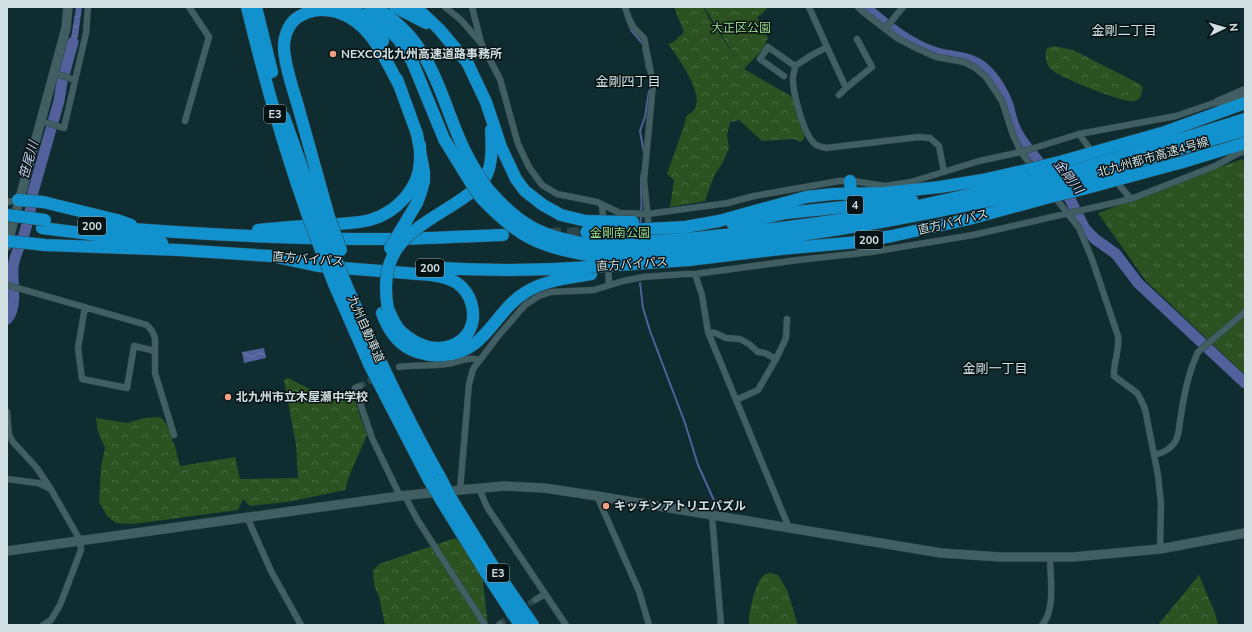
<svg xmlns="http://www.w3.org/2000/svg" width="1252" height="632" viewBox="0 0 1252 632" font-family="'Nunito Sans','Noto Sans JP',sans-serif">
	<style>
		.grass { fill: url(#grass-tufts) }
		.forest { fill: url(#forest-crowns) }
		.water { fill: url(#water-waves) }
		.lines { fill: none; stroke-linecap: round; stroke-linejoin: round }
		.stream { stroke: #52619b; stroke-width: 2 }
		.river { stroke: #52619b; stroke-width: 11 }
		.street-tunnel { stroke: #2c474b; stroke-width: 6; stroke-dasharray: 6 3; stroke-linecap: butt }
		.highway-tunnel { stroke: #2c474b; stroke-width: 12; stroke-dasharray: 12 6; stroke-linecap: butt }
		.street-casing { stroke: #324548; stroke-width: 7 }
		.secondary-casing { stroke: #324548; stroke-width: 10 }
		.highway-casing { stroke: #324548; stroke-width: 13 }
		.street { stroke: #415e62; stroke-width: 6 }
		.secondary { stroke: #415e62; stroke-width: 9 }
		.highway { stroke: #1291cf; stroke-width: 12 }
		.highway-bridge-casing { stroke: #324548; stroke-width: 13; stroke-linecap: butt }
		.highway-bridge { stroke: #1291cf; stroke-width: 12 }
		.poi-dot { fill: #f39f82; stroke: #071214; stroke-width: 1.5 }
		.labels { text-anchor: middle; stroke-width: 3; stroke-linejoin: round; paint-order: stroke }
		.shield { fill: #071214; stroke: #94a2a4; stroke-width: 1 }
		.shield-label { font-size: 11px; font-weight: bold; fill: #d0e0e2 }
		.park-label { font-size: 12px; fill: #9cda8c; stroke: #071214 }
		.poi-label { font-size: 12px; font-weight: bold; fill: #d0e0e2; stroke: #071214; text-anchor: start }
		.street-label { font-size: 12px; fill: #d0e0e2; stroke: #071214 }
		.neighbourhood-label { font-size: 13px; fill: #d0e0e2; stroke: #071214 }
		.water-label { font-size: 13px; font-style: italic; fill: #c4cff2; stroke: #071214 }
	</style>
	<defs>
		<pattern id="grass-tufts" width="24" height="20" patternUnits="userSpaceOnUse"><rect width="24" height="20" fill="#2b5220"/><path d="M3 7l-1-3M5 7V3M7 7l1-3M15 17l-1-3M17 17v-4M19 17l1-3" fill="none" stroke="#496b40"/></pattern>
		<pattern id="forest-crowns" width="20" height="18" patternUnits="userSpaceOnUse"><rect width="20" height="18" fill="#2b5220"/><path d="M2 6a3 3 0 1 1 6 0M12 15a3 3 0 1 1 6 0" fill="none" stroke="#496b40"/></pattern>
		<pattern id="water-waves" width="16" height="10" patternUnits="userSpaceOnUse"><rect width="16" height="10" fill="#52619b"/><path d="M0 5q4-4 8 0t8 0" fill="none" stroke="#6a77a9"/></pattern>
	</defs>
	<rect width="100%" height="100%" fill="#0f2c30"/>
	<!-- grass -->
	<path class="grass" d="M1242,159l3,3v213l-99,-94 -48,-68z"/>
	<!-- forest -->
	<path class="forest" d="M674,7h29l7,13 29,43 -35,-56h64l-6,7 -5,3 11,21 -5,11 -19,20 50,29 2,16 8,20v5l-4,3 -5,-3 -33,2 -23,-21 -9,2 -3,13 2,13 -6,14 -9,14 -9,25 -35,6 4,-27 -7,-6 17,-48 2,-9c2,-3 7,-5 9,-9 9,-15 -18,-52 -27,-64l4,-1 12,-11z
		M1054,46l19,4 61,31 7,4 2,4c-2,5 -2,10 -8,12 -10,3 -74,-23 -83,-31 -6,-5 -8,-14 -5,-22z
		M288,378l44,22 21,-4 14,39 -17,39 -5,16 -58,12 -37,4 -7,-7 -5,11 -105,14 -17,-1 -9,-7 -8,-14 2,-35 4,-19 -7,-16 -2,-14 31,5 18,-5 15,-1c8,7 10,13 12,24l2,2 6,23 55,-9 5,22 58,-1 -2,-33 -12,-65z
		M452,539h19l9,19 8,67h-103l-6,-28 -5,-12 -1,-14 6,-7z
		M770,573l8,2 9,15 11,35h-49c-1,-10 6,-43 15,-50 1,-1 4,-2 6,-2z
		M1199,575l16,38 3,12h-60z"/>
	<!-- water -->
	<path class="water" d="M76,7h6l-4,29 -3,6 -3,16 -4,-1z
		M264,348l2,10 -22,5 -2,-11z"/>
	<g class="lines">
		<!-- stream -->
		<path class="stream" d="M626,18l5,12 11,13
			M643,48l4,21
			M644,153l-4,-22 5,-14 4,-26
			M641,211c2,-14 -2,-26 1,-40
			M640,225l1,-8
			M640,283l3,25 7,23 35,92 13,42 19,42"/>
		<!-- river -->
		<path class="river" d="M865,7c21,18 45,38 72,46 17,5 34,3 48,16 10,9 19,24 23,36 3,10 4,20 10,29 8,14 20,26 30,39
			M1060,187l10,12 15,30 10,10 21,15 22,29 107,100
			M7,319c11,-11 5,-37 6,-51 1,-13 7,-21 11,-33 4,-14 8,-28 9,-43l26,-91 3,-19 11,-40"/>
		<!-- street-tunnel -->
		<path class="street-tunnel" d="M360,386l17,-9
			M521,609l14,-9
			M500,624l14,-10"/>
		<!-- highway-tunnel -->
		<path class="highway-tunnel" d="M549,234l30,-1"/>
		<defs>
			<path id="street" d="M445,7l16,13 20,23 19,36 18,65 11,23 13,18 15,9 40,8 23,11 28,1 80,-11 26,-7 85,-15h14l32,5 26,-4 68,-21 42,-9 58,-18 97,-18 38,-13h9l22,-9
				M472,7l9,35
				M625,7l4,12 5,9 10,10 9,46 -9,96 5,50
				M809,7l18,40 -15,8 -17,11c0,3 -1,6 -2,10 -1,14 10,58 22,68 2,2 8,3 11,4l93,-11 11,1 9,8 5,26
				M858,7l4,4 35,27 19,10 20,9 28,5 10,5 12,10 16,24 11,34 8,17 13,17
				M885,29l18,-22
				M827,47l19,41 26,-21 -15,-28
				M54,73l21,7
				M784,76l-24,-17 8,-12 27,19
				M839,95l7,-7
				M1217,101l28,-12
				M41,121l23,7 22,-95 2,-26
				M185,121l24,-84 -20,-30
				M1079,134l11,15
				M1120,186l11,13
				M1054,196l25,32 13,31 26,77c2,14 -5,27 -4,40l23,17 4,7 4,9 13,66 3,29 -1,45
				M7,202l11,-2
				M602,206l4,40
				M608,265l1,19
				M695,274l7,21 6,37 81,196
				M7,285l140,40 5,6 3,7v35l19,62
				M85,307l-7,41 4,31 45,9 7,-42 21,5
				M708,332l7,1 11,5 14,1 9,5 9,8 7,1 11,6 -18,31 -22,10
				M776,359l10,-21 1,-19
				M399,367c15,-2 31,-1 47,-3 12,-1 20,-8 33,-4
				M360,386l-5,2 17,50 28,58
				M7,412l2,23 4,7 23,25 13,19 31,54 1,10 -21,55 -9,15 -8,5
				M1154,455c9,-2 16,-5 21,-13 5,-8 4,-18 6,-27 3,-21 8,-44 17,-63l47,-40
				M7,479l31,4 11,5
				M479,488l8,19 79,118
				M460,490l9,-106 4,-15 26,-34 26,-30 14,-9 12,-4 43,-2 29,-9 20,-4 43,-3h9l103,-14 73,-8 102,-17 158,-36 84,-33 22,-12 8,-3
				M405,496l12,23 68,106
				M597,496l42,95 10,34
				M712,515l9,110
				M247,517l24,54 30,54
				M535,600l10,-6
				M499,625l1,-1
				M1042,625c14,-15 8,-49 8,-68"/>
			<path id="secondary" d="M7,246l59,-218 2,-21
				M7,551l393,-55 60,-6 44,-4 40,2 53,8 344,57 60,4h72l87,-8 85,-16"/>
			<path id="highway" d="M247,7c17,71 37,142 62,212
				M256,7l16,65
				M350,7c16,10 23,19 33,34
				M374,7c70,40 65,108 104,167
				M395,7l31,16
				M414,7l7,5 18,17 28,33 19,40 15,45 15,32 9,12 18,14 18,10 25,6
				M368,13l16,12 15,15 13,21 32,78 27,44
				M397,79l20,55 7,38v9l-3,11 -4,11
				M284,117l36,101
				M1063,161l102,-29 80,-29
				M1069,172l94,-27 82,-26
				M1075,180l170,-50
				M850,181l1,13
				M488,189c31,36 52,47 99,55
				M1083,189l100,-27 62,-19
				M481,198c35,37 57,49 107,57
				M18,200l25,2 74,18 14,5
				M448,208c12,-8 27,-16 36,-29 9,-11 8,-35 7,-49
				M329,217c-10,-37 -21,-74 -31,-111 -5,-17 -14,-42 -14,-59 0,-13 6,-27 18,-32 13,-6 22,-6 35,-3 34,10 48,47 63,75
				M85,225c101,9 202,14 303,14 39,0 77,-3 115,-4
				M733,225l53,-12 126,-13
				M685,227l34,-6 87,-24 27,-3 51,-1 56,-6 42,-7 45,-10
				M42,228l120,15
				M258,230c20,-2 40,-4 61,-5 17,-1 35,-1 51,-5 27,-8 49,-31 50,-59 0,-5 0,-11 0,-16
				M687,239c63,-7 127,-14 190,-25 53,-9 105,-23 157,-34
				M8,241l37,4 134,5 92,6 47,10 113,9c8,1 18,3 26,8 6,4 12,12 14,19 11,35 -23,56 -53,41 -8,-4 -15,-9 -20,-15 -4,-5 -7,-13 -10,-19
				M687,249c78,-8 155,-19 231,-34 41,-8 82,-16 122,-26
				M689,260l92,-11 77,-7 34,-6 77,-17 77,-21
				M425,267c55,4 110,4 165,0
				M345,282c29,68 60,133 96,197
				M334,284l36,82 59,114
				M382,313c6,17 17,33 35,39 9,3 18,4 27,3 42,-2 51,-45 82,-63 19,-12 43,-14 65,-18
				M441,500l47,76 32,49
				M452,500l44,71 37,54"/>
		</defs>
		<!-- street casing -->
		<use href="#street" class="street-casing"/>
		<!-- secondary casing -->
		<use href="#secondary" class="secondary-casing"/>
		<!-- highway casing -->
		<use href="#highway" class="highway-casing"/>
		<!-- street -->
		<use href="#street" class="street"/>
		<!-- secondary -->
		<use href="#secondary" class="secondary"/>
		<!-- highway -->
		<use href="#highway" class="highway"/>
		<defs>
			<path id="highway-bridge" d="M1027,170l36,-9
				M478,174l10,15
				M1034,180l35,-8
				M471,183l10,15
				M1040,189l35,-9
				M1046,198l37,-9
				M7,215l38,5
				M329,217l12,33
				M320,218l25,64
				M309,219l25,65
				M586,221l47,1
				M586,232l99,-5
				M587,244h21l79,-5
				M390,248l27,-45
				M588,255h21l78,-6
				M590,267l99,-7
				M388,309c-10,-56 16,-74 60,-101
				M441,479l11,21
				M429,480l12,20"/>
		</defs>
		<!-- highway-bridge casing -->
		<use href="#highway-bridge" class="highway-bridge-casing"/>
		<!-- highway-bridge -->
		<use href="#highway-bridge" class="highway-bridge"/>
	</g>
	<!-- markers -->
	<g class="poi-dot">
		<circle cx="333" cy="54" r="4"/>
		<circle cx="228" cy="397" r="4"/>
		<circle cx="606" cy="506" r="4"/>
	</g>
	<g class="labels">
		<!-- shield labels -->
		<g class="shield">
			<rect x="264" y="105" width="22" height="18" rx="3"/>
			<rect x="847" y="196" width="16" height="18" rx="3"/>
			<rect x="78" y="217" width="28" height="18" rx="3"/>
			<rect x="855" y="231" width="28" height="18" rx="3"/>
			<rect x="416" y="259" width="28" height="18" rx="3"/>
			<rect x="487" y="564" width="22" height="18" rx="3"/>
		</g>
		<g class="shield-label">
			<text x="275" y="118">E3</text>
			<text x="855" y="209">4</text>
			<text x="92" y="230">200</text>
			<text x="869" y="244">200</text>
			<text x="430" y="272">200</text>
			<text x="498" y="577">E3</text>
		</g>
		<!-- park labels -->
		<g class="park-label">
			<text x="741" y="32">大正区公園</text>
			<text x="620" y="237">金剛南公園</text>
		</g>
		<!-- poi labels -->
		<g class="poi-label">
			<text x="341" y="58">NEXCO北九州高速道路事務所</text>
			<text x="236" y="401">北九州市立木屋瀬中学校</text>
			<text x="614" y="510">キッチンアトリエパズル</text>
		</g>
		<!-- street labels -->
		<g class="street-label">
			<text transform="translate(1153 157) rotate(-16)" y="4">北九州都市高速4号線</text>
			<text transform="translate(953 222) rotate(-14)" y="4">直方バイパス</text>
			<text transform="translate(308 259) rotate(4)" y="4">直方バイパス</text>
			<text transform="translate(632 264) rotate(-4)" y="4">直方バイパス</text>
			<text transform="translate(366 329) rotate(66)" y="4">九州自動車道</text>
		</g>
		<!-- neighbourhood labels -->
		<g class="neighbourhood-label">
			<text x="1124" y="35">金剛二丁目</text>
			<text x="628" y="86">金剛四丁目</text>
			<text x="995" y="373">金剛一丁目</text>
		</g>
		<!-- water labels -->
		<g class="water-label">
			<text transform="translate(28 160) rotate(-74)" y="5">笹尾川</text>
			<text transform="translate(1069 176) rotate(53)" y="5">金剛川</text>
		</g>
	</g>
	<!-- border -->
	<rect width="1252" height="632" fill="none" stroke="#d0e0e2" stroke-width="16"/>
	<!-- north arrow -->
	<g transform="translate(1224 28) rotate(85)" stroke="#071214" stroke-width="3" paint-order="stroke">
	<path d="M0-3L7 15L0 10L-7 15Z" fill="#d0e0e2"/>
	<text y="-6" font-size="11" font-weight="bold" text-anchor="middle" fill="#d0e0e2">N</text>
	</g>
</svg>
